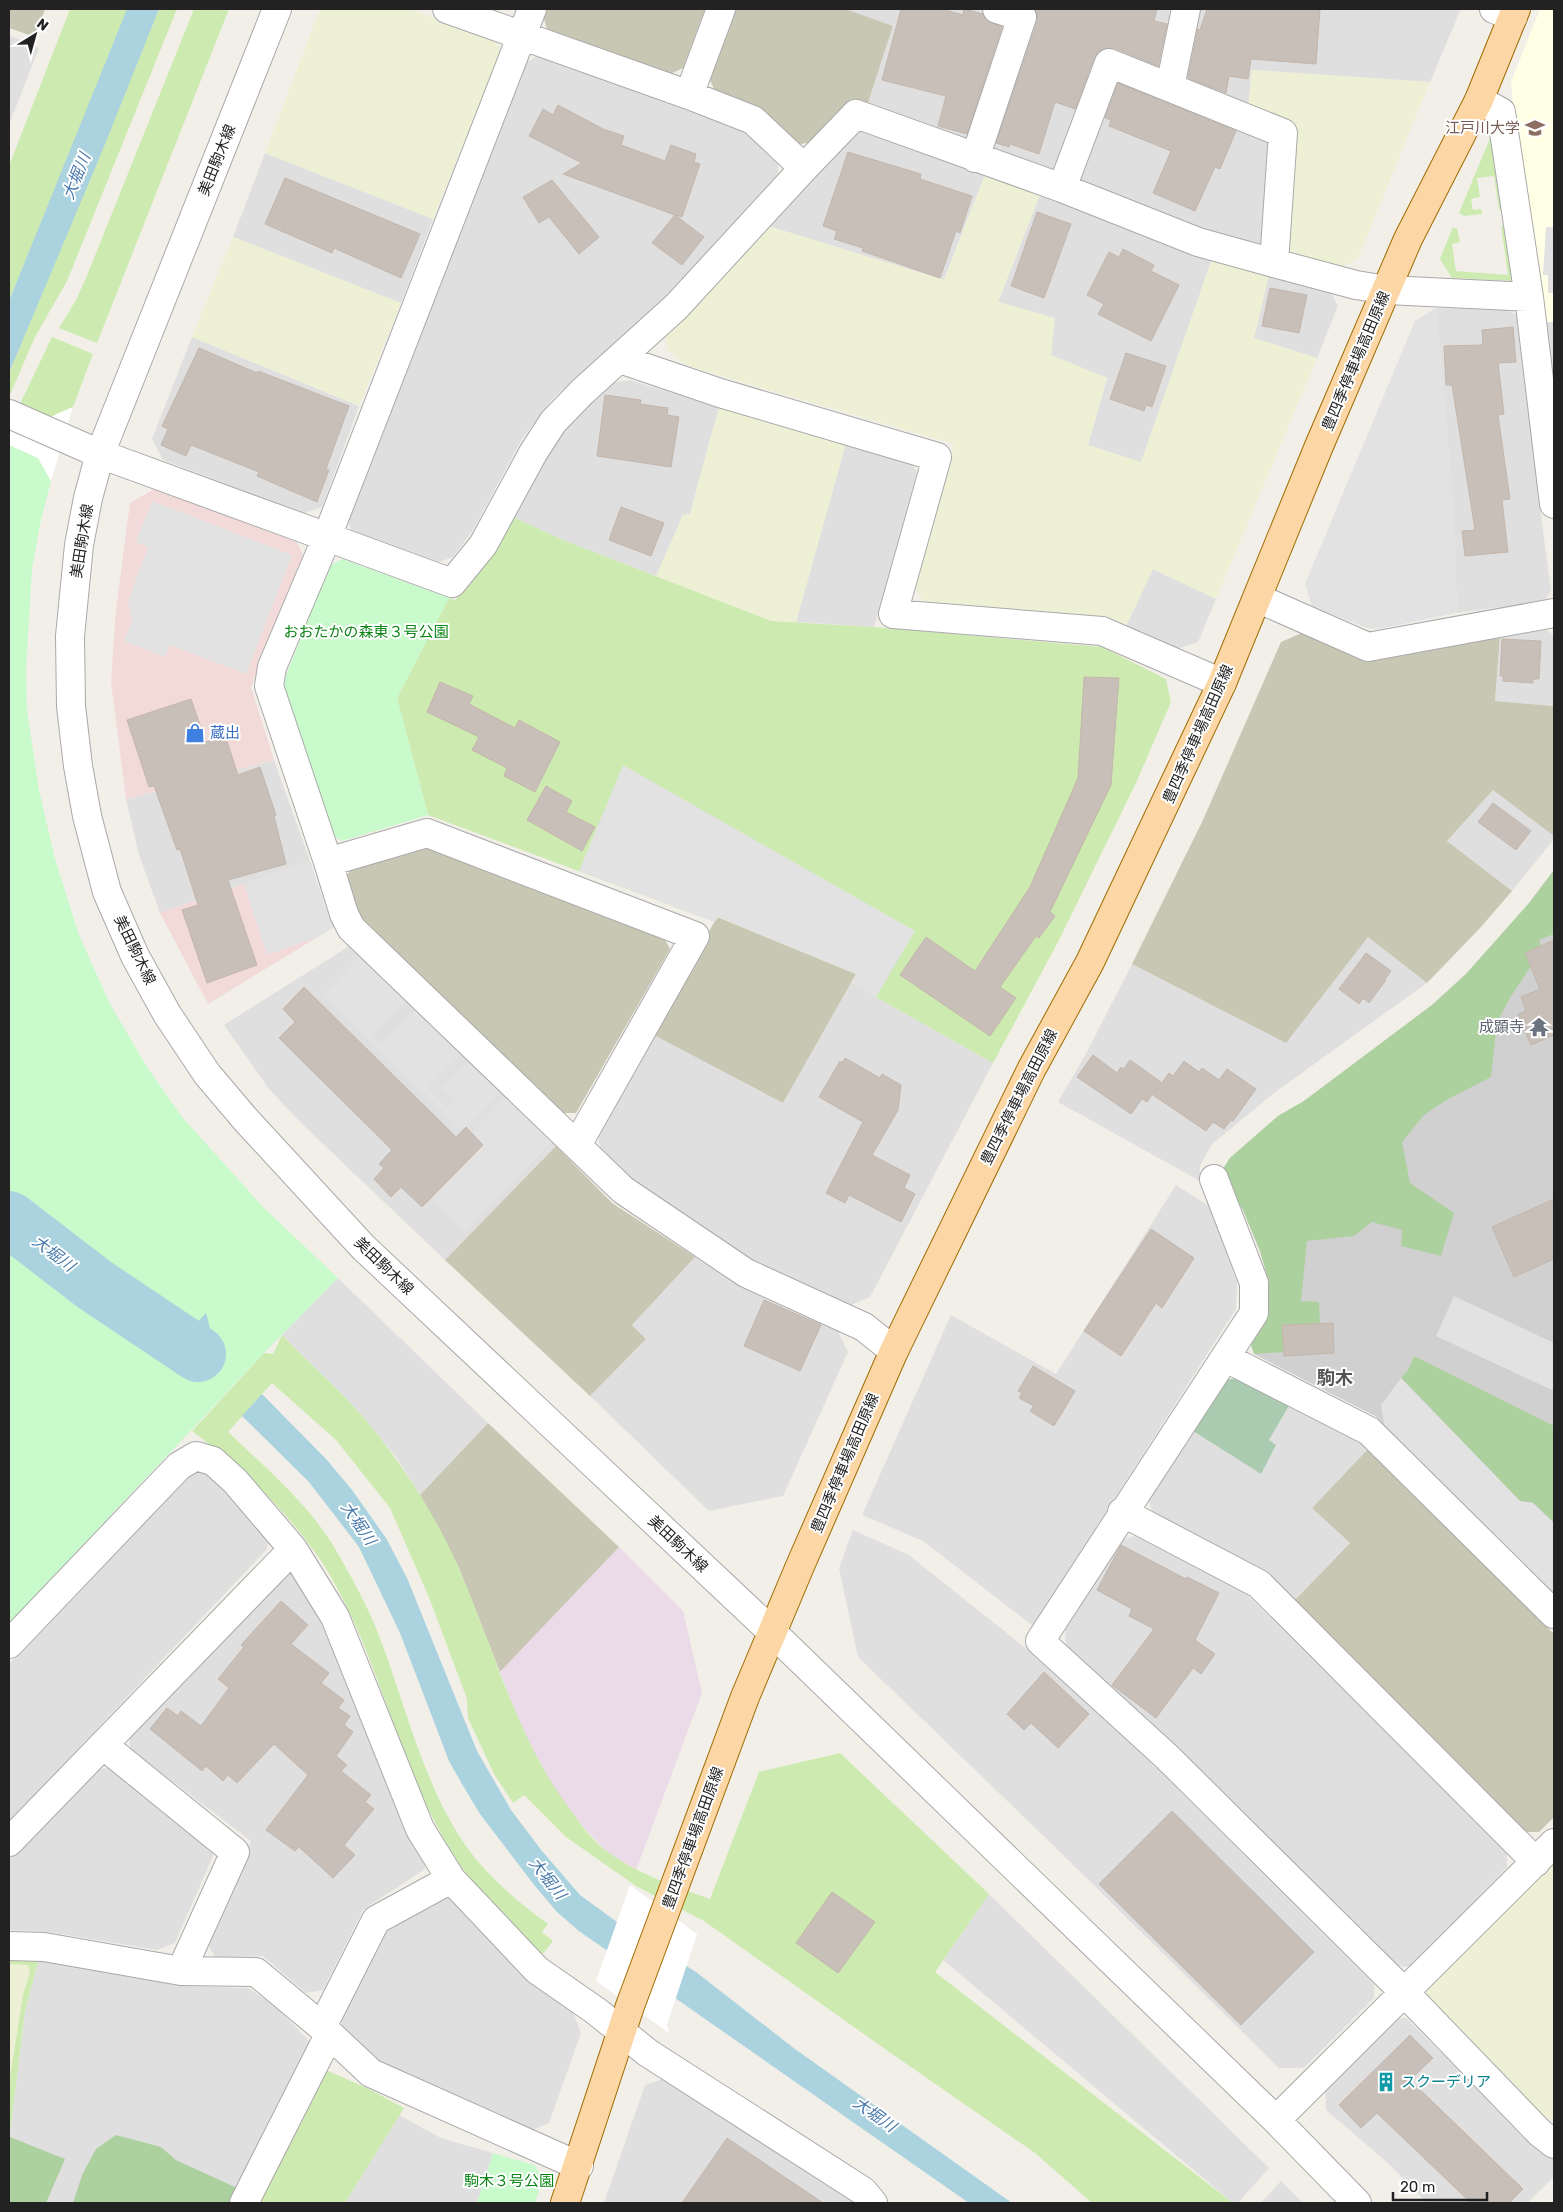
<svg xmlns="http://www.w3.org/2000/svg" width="1563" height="2212" viewBox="0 0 1563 2212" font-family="Rubik,'Noto Sans JP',sans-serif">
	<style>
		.residential { fill: #e0dfdf }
		.commercial { fill: #f2dad9 }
		.industrial { fill: #ebdbe8 }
		.education { fill: #ffffe5 }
		.religious { fill: #d0d0d0 }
		.construction { fill: #c7c7b4 }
		.farmland { fill: #eef0d5 }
		.grass { fill: #cdebb0 }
		.forest { fill: #add19e }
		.cemetery { fill: #aacbaf }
		.park { fill: #c8facc }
		.parking { fill: #e2e2e2 }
		.water { fill: #aad3df }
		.pier { fill: #fff }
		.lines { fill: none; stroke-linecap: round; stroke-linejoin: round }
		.river { stroke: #aad3df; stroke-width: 56 }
		.building { fill: #c7bfb8; stroke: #c4b6ab }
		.minor-casing { stroke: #a9a9a9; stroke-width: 30 }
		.major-casing { stroke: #a06b00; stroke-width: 30 }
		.minor { stroke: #fff; stroke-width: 28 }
		.major { stroke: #fcd6a4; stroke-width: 28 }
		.labels { text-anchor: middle; stroke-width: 4; stroke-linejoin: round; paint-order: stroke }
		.education-label { font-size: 15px; fill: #785e54; stroke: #fff; text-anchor: end }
		.street-label { font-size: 15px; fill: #222; stroke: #fff }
		.park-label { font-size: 15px; fill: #0c8416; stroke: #fff }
		.shop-label { font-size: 15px; fill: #366cbe; stroke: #fff; text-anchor: start }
		.worship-label { font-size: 15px; fill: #5b616d; stroke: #fff; text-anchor: end }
		.culture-label { font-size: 15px; fill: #0d838f; stroke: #fff; text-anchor: start }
		.water-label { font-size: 16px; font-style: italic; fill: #4a7aab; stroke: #fff }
		.quarter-label { font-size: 18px; font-weight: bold; fill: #555; stroke: #fff }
	</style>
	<rect width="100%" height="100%" fill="#f2efe9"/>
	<!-- residential -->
	<path class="residential" d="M845,9h130l31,9 4,11 -37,107 -13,7 -93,-37 26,-79z
		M1043,9h135l-12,59 -9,6 -57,-23 -5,19 -38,98 -15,6 -48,-19 -6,-13 36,-103z
		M1196,9h265l-31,73 -178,-12 -4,38 -59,-23 -6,-11z
		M9,35l30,13 -30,77z
		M539,55l205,77 34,32v11l-122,133 -102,89 -32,42 -49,91 -20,27 -14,5 -87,-31 -6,-14 181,-455z
		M1122,79l146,59 5,10 -7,93 -10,8 -175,-61 -4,-12 35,-94z
		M868,128l118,44 -42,108 -176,-54 83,-95z
		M265,153l168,66 -32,84 -168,-66z
		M1041,192l172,64 -72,207 -53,-18 19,-67 -56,-23 3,-37 -56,-16z
		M1270,270l58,16 10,20 -21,52 -63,-20z
		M1436,308l72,2 12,7 19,183 12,91 -7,10 -87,12 -4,-108z
		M1542,322h12v122z
		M192,337l167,69 -37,101 -17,6 -142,-53 -11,-21z
		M630,380l89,27 -29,107 -7,1 -27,61 -93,-36 -50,-23 38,-69 23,-29 41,-37z
		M846,443l64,18 7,11 -43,155 -78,-5z
		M1153,569l63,30 -18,43 -24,8 -48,-24z
		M1546,630l8,5v71l-59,-5 5,-65z
		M274,760l36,101 -150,52 -21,-58 -13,-56z
		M1493,790l61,46v3l-42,52 -65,-50z
		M1368,937l59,46 -153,110 -62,51 -12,22v15l-142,-79 29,-50 45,-88 153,78z
		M351,945l205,201 -111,114 -145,-138 -31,-33 -45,-64z
		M851,983l142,80 -123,234 -21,9 -94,-42 -122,-84 -33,-33 -3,-16 55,-97 131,69z
		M1176,1185l33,21 28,76 -1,27 -203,317 -110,-85 -61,-26 89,-200 105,59z
		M695,1257l48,31 94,41 11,23 -65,144 -74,15 -119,-115 56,-57 -14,-14z
		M338,1278l150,145 -68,72 -24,-38 -33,-40 -81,-82z
		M1290,1404l69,34 10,10 -57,60 38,35 -55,57 -33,-31 -109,-56 -5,-14 45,-68 68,43 8,-34z
		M205,1471l65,63 -3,15 -258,273v-158l182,-192z
		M853,1530l56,25 114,91 120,109 231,229v14l-70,70h-25l-224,-221 -197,-190 -19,-89z
		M1135,1536l111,57 261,260v14l-96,100 -14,-1 -218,-218 -113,-102 -1,-16 57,-90z
		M284,1574h17l21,39 103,242v14l-62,41 -40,80 -17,3 -43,-37 -48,1 -9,-16 45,-100 -121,-92v-16z
		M110,1768l100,74 3,14 -38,87 -18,7 -108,-18 -40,-2v-70l85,-91z
		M439,1892l14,3 82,88 38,29 8,21 -32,90 -19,8 -153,-68 -33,-30 -3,-15 41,-82 12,-14z
		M989,1894l280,274 -31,35h-5l-290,-243z
		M39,1959l143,27 66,2 26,17 38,39 -83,159h-220v-61l16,-131z
		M1406,2018l123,122 25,18v19l-27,26h-100l-37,-38 -64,-55 -1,-25 68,-66z
		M669,2077l184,125 1,1h-250l41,-118z
		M399,2115l42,23 52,15 -16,50h-132z
		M1281,2181l22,22h-42z"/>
	<!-- commercial -->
	<path class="commercial" d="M154,489l143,53 6,13 -52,132 23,73 -148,39 -15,-117 5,-73 14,-106z
		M310,861l19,58 5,8 -126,77 -48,-91z"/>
	<!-- industrial -->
	<path class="industrial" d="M619,1547l64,64 19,82 -66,177 -30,-19 -21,-22 -22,-27 -16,-26 -28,-54 -19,-50z"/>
	<!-- education -->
	<path class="education" d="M1540,9h14v313h-12l-23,-149 -8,-91z"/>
	<!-- religious -->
	<path class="religious" d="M1554,870v725l-179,-179 -121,-62 -5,-15 16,-27 4,-30 -9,-31 -17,-41 -20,-33v-8l7,-11 48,-42 26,-15 128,-96 34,-31 63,-71z"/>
	<!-- construction -->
	<path class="construction" d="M9,9h36l-10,28 -26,-9z
		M546,9h159l-22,59 -13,6 -123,-45 -4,-13z
		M735,9h110l48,17 -26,80 -53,36 -14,2 -39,-36 -46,-17 -6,-13z
		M1304,632l65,29 131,-25 -5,65 59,5v130l-61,-46 -46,51 65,50 -31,36 -54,56 -59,-46 -82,106 -154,-79 71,-144 78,-178z
		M421,847h13l229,89 7,13 -94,164h-14l-198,-193 -9,-13 -10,-28 7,-12z
		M717,917l139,57 -73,129 -131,-69z
		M556,1146l56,57 83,54 -63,68 14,14 -56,57 -145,-136z
		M488,1423l131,124 -119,125 -41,-104 -39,-73z
		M1369,1448l185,186v183l-15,15h-15l-229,-232 55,-57 -38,-35z"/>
	<!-- farmland -->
	<path class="farmland" d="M320,9h89l87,31 4,14 -67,165 -168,-66z
		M1252,70l178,12 -72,176 -20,12 -43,-13 -10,-9 9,-123 -46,-17z
		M986,172l55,20 -43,110 57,16 -4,37 56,23 -19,67 53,17 72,-206 57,14 -16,68 63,20 -101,241 -63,-30 -27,57 -17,-9 -186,-16 -8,-14 39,-143 -257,-75 -14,-6 -15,-13 -3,-14 103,-110 176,54z
		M233,237l168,66 -42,103 -167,-69z
		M719,407l127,36 -50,179 -25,-1 -115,-45 27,-61 7,-1z
		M1554,1855v267l-10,-7 -118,-117 1,-15z
		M9,1964h19l2,8 -7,23 -14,88z"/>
	<!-- grass -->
	<path class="grass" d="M70,9h58l-119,292v-135z
		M159,9h18l-110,272 -32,56 -26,60v-24z
		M194,9h35l-132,334 -38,-15 17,-28 10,-22z
		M1493,131l10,78 -4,1 -5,-34 -17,2 3,19 -9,2 2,11 8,-1 1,5 -18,2 -5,-3z
		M1506,225l8,56 -62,-3 -12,-19 13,-32 4,2 3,13 -8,2 4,27 52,4 -7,-49z
		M52,337l41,17 -20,53 -23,10 -30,-13z
		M513,517l50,23 208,81 103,6 228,20 64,32 5,23 -35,81 -78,159 -65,121 -142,-80 5,-9 -138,-57 -3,5 -287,-107 -31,-117 52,-100 6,2 41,-51z
		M282,1335c27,28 57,54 82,83 28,33 52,68 73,106 52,94 70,206 138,292 9,13 20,27 33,36 31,23 67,34 102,47l49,-127 81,-19 149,141 -54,78 298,231h-141l-57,-50 -150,-104 -181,-128 -68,-35 -70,-49 -42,-42 -11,8 -19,-29 -26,-56 -1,-19 -37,-99 -40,-92 -54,-68 -64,-57 -44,49c37,35 84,75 109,120 15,26 30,53 41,81 27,69 45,152 88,213 22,31 52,56 82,78l-6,8 11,9 -12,15c-10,-9 -22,-18 -31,-28 -39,-41 -74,-96 -95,-149 -30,-71 -50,-149 -92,-215 -35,-53 -81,-95 -131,-133l72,-78 9,1z
		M9,1959h30l-14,52 -16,131v-59l14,-88 7,-23 -2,-7 -19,-1z
		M328,2071l41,18 35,19 -59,95h-88l67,-131z"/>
	<!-- forest -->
	<path class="forest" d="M1554,870v64l-15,6 2,6 -16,7 6,13 -21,32 -13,24 -6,55 -43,22 -24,16 -22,27 8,41 44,30 -13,43 -40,-10 1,-16 -30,-8 -18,14 -47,5 -6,60 18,1 1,22 -37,1 1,27 -30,2 -5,-15 16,-27 4,-30 -9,-31 -17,-41 -20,-33v-8l7,-11 48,-42 26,-15 128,-96 34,-31 63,-71z
		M1414,1356l140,70v97l-21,-20 -13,-2 -119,-123 7,-8z
		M116,2135l45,12 15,13 61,28 -8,15h-156l9,-28 14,-26z
		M10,2137l55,22 -19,44h-37z"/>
	<!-- cemetery -->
	<path class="cemetery" d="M1237,1378l53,26 -21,36 7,5 -15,29 -68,-43 31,-51z"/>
	<!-- park -->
	<path class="park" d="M9,445l29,13 13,23 -10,39 -9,48 -6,102 1,40 12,80 16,69 24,76 31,69 37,63 35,50 82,91 74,70 -74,75 -255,270z
		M342,559l107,39 -52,100 31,117 -86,26 -11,-7 -48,-142 3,-17 44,-109z
		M493,2153l41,12 9,12 -8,26h-58z"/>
	<!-- parking -->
	<path class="parking" d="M1546,227h8v66h-6v-18h-5z
		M1436,308l17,197 4,108 -79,16 -11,-1 -55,-22 -7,-22 110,-263z
		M152,501l140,54 -46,119 -76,-29 -5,12 -41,-16 8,-20 -4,-20 20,-54 -12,-5z
		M623,765l292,166 -39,66 -25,-14 5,-9 -138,-57 -3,5 -136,-51z
		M310,861l19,58 5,8 -16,10 -51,18 -23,-71z
		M361,955l46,44 -35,36 10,9 34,-36 46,45 -35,35 21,20 7,-7 -14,-13 28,-28 32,32 -39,39 -139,-136z
		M506,1096l46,46 -87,90 -34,-35 40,-64z
		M1454,1296l100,47v48l-118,-55z
		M1401,1378l119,123 13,2 21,20v72l-170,-171 -3,-19z"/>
	<!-- water -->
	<path class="water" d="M127,9h32l-58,145 -92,219v-72z
		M206,1313l8,30 -22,24 -29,-7z
		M262,1394l65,66 25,30 34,48 21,40 70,173 34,59 31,41 38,44 37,27 79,50 99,77 217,154h-43l-390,-272 -22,-19 -22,-26 -55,-72 -18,-30 -13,-23 -49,-128 -41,-86 -50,-65 -67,-66z"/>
	<!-- pier -->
	<path class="pier" d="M9,399l41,18 23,-10 -22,74 -13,-23 -29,-13z
		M630,1885l67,49 -30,91 2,8 -73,-52z"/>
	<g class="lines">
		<!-- river -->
		<path class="river" d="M9,1219l86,66 103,69"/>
	</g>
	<!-- building -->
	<path class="building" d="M901,9h41l21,6 1,-6 19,5 3,6 16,7 -35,107 -29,-8 8,-30 -64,-16z
		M1035,9h122l-3,12 13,3 -9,42 -43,-18h-9l-7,3 -5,7 -19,51 -20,-7 -16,52 -29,-10 -1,3 -13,-4 41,-121v-8z
		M1207,9h113l-4,55 -65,-5 -3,20 -19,-3 -3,17 -38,-15 10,-49 2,1z
		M1118,83l118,48 -16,38 -5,-2 -20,44 -42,-18 18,-42 -62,-25 2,-6 -6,-2z
		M558,105l45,24 21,7 -3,9 44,16 6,-16 25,9 -2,8 6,2 -18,53 -7,-2 29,22 -22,28 -30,-22 23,-28 -112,-41 19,-11 -53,-27 14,-27 10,6z
		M848,152l73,22 -1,5 52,17 -12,37 -4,-2 -16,47 -78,-27 1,-3 -29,-9 3,-8 -14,-5z
		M285,178l135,56 -19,44 -67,-30 -2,5 -67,-29z
		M552,180l47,57 -20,17 -30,-37 -10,6 -16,-26z
		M1037,212l34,12 -27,74 -33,-12z
		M1123,249l31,16 -3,6 28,14 -28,56 -53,-27 6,-10 -17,-9 22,-43 10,5z
		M1270,288l37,7 -8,38 -37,-7z
		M1513,327l3,35 -18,1 6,51 -6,1 12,84 -8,1 6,52 -43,4 -3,-25 13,-1 -23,-145h-6l-2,-39 39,-1 -1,-15z
		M199,348l58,25 1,-2 91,35 -23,63 3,1 -12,32 -60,-26 2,-4 -68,-27 -5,11 -25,-11 7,-16 -6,-3z
		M1126,353l40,13 -14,41 -6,-2 -2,6 -34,-12z
		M605,395l36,5 -1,4 28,4 -1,7 12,2 -8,50 -74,-11z
		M621,507l43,16 -13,33 -42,-16z
		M1502,639l39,2 -2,38h-6v4l-30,-2v-5h-3z
		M1084,677l35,1 -8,107 -61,127 5,4 -16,22 -3,-2 -36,51 16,11 -26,38 -90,-61 26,-38 49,34 55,-84 48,-109z
		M440,682l33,14 -4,8 46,24 4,-8 41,22 -25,50 -31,-16 3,-8 -35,-18 7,-13 -52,-25z
		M191,699l15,43 19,-7 13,40 22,-8 16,48 -2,1 12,48 -58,16 29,85 -50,18 -25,-73 16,-5 -18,-56 -3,1 -23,-64 -5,1 -22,-67z
		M546,786l26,15 -6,11 29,15 -13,24 -55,-31z
		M1493,803l38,28 -15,19 -38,-28z
		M1554,940v95l-23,10 -13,-31 8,-3 -5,-14 19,-8 -15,-36z
		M1366,953l25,18 -6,8 1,1 -17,23 -6,-5 -4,6 -20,-15z
		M304,987l152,150 10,-10 17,18 -61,62 -21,-20 -10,10 -17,-18 10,-11 -5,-4 13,-14 -113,-112 16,-16 -12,-13z
		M1093,1055l24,18 4,-6 3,2 6,-9 31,22 -14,20 -5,-3 -11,15 -54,-37z
		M845,1058l35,20 2,-4 19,11 -3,25 -26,45 38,20 -6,13 11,6 -14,28 -52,-27 -4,8 -19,-10 37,-71 -44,-25 21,-36 2,2z
		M1184,1061l15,11 3,-4 17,12 8,-11 29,20 -23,32 -2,-1 -7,9 -11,-7 -7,9 -53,-36 16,-22 4,3z
		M1554,1199v60l-40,18 -22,-50z
		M1151,1229l43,29 -32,50 -6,-5 -35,53 -37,-25z
		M764,1300l57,25 -21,46 -56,-25z
		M1333,1323l1,30 -50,3 -2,-31z
		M1033,1366l42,25 -21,35 -24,-15 4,-5 -15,-8 3,-5 -4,-2z
		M1121,1545l65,34 1,-2 32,16 -24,47 20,14 -14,20 -8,-6 -37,50 -44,-33 42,-56 -25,-13 3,-7 -35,-19z
		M281,1601l27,24 -17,19 38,29 -8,10 23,17 -6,8 12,8 -6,9 9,7 -17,24 11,9 -6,6 30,24 -6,7 9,7 -30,36 11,10 -22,23 -34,-31 -4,4 -29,-21 42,-55 -34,-31 -37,39 -9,-8 -5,6 -17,-15 -4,5 -52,-42 17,-21 11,8 3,-5 20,15 28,-38 -11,-9 26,-32 -3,-2z
		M1044,1672l45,42 -31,34 -27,-25 -7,7 -17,-16z
		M1172,1811l142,141 -73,73 -142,-141z
		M832,1892l43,30 -37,51 -42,-30z
		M1410,2035l23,23 -23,22 113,109 -14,14h-38l-94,-90 -16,15 -22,-23z
		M727,2138l96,65h-141z"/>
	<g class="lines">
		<defs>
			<path id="minor" d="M277,9l-177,445 -12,44 -9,47 -9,91 1,70 7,60 9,50 20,76 28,64 32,58 40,60 39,46 117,127 409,385 504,488 81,83
				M447,9l242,86 64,25 51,48
				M1494,9l19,8
				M1170,87l16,-78
				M689,95l32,-86
				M1479,100l22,12 28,185 25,207
				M975,158l47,-141 -25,-8
				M1062,188l47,-125 174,70 -9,130
				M620,359l100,34 217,64 -44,157 209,17 120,52
				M9,414l91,40 227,83 205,-528
				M1257,598l111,49 186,-34
				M328,862l99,-29 268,103 -118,209
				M1214,1179l40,104v30l-214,328 126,115 239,237 135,140 14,11
				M894,1351l-30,-24 -118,-54 -123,-83 -272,-262 -7,-14 -16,-52 -59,-176 3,-19 55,-130 125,46 31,-38 50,-92 20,-31 29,-30 94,-85 128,-139 52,-54 206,74 136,54 76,21 82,22 31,5 142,7
				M1226,1358l143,73 185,183
				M1122,1512l137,72 277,278
				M9,1644l170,-178 17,-10 17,5 22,20 58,68 42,68 85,212 31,50 86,91 59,41 52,42 215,138 10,12
				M103,1745l132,107 -54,119
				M9,1842l284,-293
				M9,1946l35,1 137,24 75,1 66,55 49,46 208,93
				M322,2027l54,-107 75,-41
				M1276,2120l278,-277
				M244,2203l85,-168"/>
			<path id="major" d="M565,2203l65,-197 115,-309 55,-131 94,-215 137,-281 59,-108 132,-279 97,-237 89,-207 71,-139 37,-91"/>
		</defs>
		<!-- minor casing -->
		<use href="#minor" class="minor-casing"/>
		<!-- major casing -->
		<use href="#major" class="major-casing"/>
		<!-- minor -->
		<use href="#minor" class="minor"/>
		<!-- major -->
		<use href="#major" class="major"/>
	</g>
	<!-- icons -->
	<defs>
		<symbol id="university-bare" viewBox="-9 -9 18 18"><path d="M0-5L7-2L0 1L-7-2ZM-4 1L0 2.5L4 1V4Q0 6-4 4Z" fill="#8d6e63" stroke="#fff" stroke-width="2.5" paint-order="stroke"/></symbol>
		<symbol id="shop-bare" viewBox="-9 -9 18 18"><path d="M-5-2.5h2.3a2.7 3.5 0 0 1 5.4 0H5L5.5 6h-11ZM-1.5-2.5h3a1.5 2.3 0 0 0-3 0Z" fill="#3f7fe0" stroke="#fff" stroke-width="2.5" paint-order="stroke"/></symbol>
		<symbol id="temple-bare" viewBox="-9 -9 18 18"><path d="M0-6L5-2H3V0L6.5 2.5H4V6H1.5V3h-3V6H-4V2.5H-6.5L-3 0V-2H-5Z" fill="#6b7280" stroke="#fff" stroke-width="2.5" paint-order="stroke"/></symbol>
		<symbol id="building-bare" viewBox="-9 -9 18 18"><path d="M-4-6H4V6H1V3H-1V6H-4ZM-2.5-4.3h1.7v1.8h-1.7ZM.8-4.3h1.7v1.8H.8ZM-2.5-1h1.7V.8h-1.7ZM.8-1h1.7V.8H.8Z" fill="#0f9aa8" stroke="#fff" stroke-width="2.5" paint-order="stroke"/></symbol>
	</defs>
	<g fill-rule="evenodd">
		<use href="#university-bare" x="1521" y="114" width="28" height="28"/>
		<use href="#shop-bare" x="181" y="719" width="28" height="28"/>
		<use href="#temple-bare" x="1525" y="1013" width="28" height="28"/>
		<use href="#building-bare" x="1372" y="2068" width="28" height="28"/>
	</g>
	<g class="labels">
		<!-- education labels -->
		<g class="education-label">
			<text x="1520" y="133">江戸川大学</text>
		</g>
		<!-- street labels -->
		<g class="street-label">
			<text transform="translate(217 160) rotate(-68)" y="5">美田駒木線</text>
			<text transform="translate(1356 361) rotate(-67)" y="5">豊四季停車場高田原線</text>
			<text transform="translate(82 541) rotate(-81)" y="5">美田駒木線</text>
			<text transform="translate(1198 734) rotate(-66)" y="5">豊四季停車場高田原線</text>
			<text transform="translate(135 950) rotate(64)" y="5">美田駒木線</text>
			<text transform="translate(1019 1097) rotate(-63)" y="5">豊四季停車場高田原線</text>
			<text transform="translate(384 1266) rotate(44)" y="5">美田駒木線</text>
			<text transform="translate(845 1463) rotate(-67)" y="5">豊四季停車場高田原線</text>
			<text transform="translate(678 1544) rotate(43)" y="5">美田駒木線</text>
			<text transform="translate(693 1838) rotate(-70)" y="5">豊四季停車場高田原線</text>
		</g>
		<!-- park labels -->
		<g class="park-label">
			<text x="366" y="637">おおたかの森東３号公園</text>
			<text x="509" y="2186">駒木３号公園</text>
		</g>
		<!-- shop labels -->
		<g class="shop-label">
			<text x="210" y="738">蔵出</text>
		</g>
		<!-- worship labels -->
		<g class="worship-label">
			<text x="1524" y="1032">成顕寺</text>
		</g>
		<!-- culture labels -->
		<g class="culture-label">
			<text x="1401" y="2087">スクーデリア</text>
		</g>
		<!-- water labels -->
		<g class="water-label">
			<text transform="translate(76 176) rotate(-68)" y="6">大堀川</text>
			<text transform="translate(54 1253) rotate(37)" y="6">大堀川</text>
			<text transform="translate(359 1523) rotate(56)" y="6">大堀川</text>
			<text transform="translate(548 1878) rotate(52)" y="6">大堀川</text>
			<text transform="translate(875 2114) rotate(35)" y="6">大堀川</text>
		</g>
		<!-- quarter labels -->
		<g class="quarter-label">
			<text x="1335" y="1384">駒木</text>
		</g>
	</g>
	<!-- border -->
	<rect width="1563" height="2212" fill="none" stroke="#222222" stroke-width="20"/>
	<!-- north arrow -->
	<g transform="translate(35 35) rotate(37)" stroke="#ffffff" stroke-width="4" paint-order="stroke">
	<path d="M0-4L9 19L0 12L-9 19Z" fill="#222222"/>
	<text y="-8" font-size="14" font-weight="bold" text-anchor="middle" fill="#222222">N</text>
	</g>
	<!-- scale -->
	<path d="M1393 2192v8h94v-8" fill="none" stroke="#222222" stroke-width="2.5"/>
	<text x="1400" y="2192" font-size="15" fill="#222222" stroke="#ffffff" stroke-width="4" paint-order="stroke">20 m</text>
</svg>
